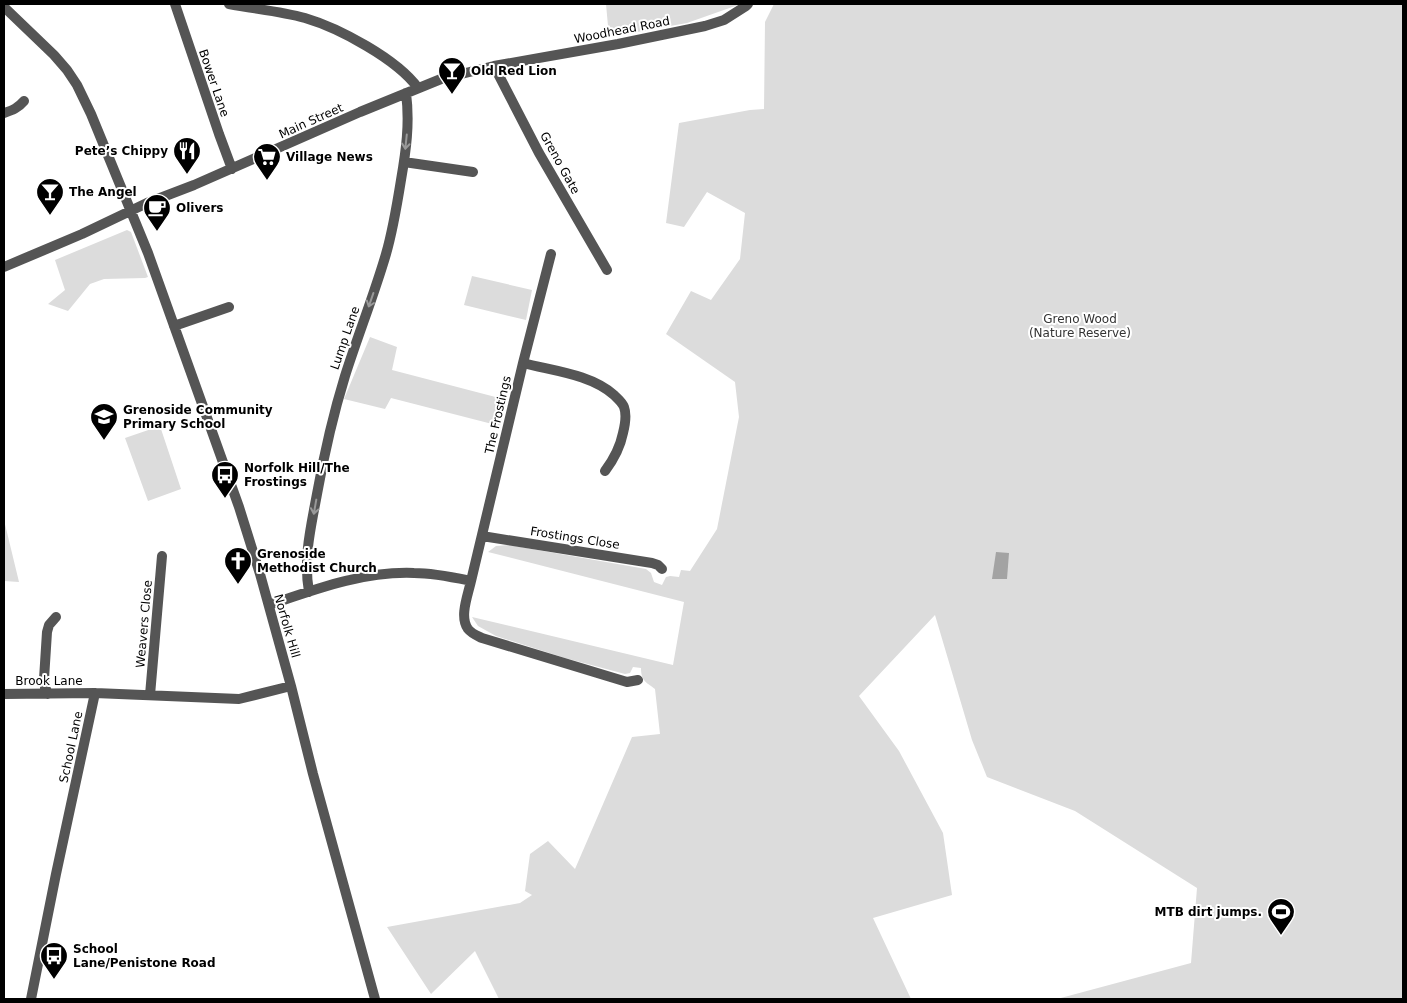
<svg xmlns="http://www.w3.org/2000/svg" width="1407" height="1003" viewBox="0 0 1407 1003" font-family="'DejaVu Sans',sans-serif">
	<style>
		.green { fill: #dcdcdc }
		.water { fill: #a3a3a3 }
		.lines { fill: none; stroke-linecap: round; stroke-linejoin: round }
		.minor { stroke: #555; stroke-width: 10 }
		.oneway { stroke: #999 }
		.labels { text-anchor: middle; stroke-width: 4; stroke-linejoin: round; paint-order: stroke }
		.street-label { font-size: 12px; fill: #000; stroke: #fff }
		.poi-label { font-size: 12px; font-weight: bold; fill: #000; stroke: #fff; text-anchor: start }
		.park-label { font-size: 12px; fill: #333; stroke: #fff }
	</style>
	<rect width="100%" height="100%" fill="#fff"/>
	<!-- green -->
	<path class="green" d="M606,4h133l-1,1 -51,18 -78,14z
		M774,4h629v995h-346l134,-36 6,-75 -122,-77 -88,-34 -15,-37 -37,-125 -76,81 40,55 44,82 9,62 -79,23 38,81h-412l-24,-48 -44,43 -44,-67 133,-24 12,-8 -7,-4 5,-37 18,-13 27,28 57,-132 28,-3 -5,-45c-9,-7 -14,-8 -14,-21l-8,-1 -3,6 -5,1 -60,-16 -69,-22 -18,-10 -6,-9 201,48 11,-63 -196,-50 8,-6 13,-1 137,24 5,4 3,9 8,3 4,-8 4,-1 9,1 2,-7 9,1 27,-42 22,-112 -4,-35 -69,-48 25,-43 20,9 29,-41 5,-46 -38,-21 -23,35 -18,-4 13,-100 71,-13 14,-1 1,-87z
		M127,230l4,2 17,45 -3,1 -41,1 -14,5 -22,27 -20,-7 17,-14 -10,-30z
		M472,276l60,14 -6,30 -62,-15z
		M370,337l27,10 -5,23 115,30 -7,26 -109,-28 -6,11 -41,-10z
		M160,426l21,63 -33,12 -23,-63z
		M4,520l15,62 -15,-1z"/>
	<!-- water -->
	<path class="water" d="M996,552l13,1 -2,26h-15z"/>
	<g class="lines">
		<!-- minor -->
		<path class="minor" d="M175,4l44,130 13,35
			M229,4c25,5 51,7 76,14 34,10 92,41 113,70
			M4,7l50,48 13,15 10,15 14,29 57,139 91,254 21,67 31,112 22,88 62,225
			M494,66l45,87 68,117
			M4,113c9,-3 14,-5 20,-12
			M404,162l69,10
			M551,254l-28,109 -52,218c-3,14 -12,36 -3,48 4,5 10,7 14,9l145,44 11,-2
			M4,267l78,-33 65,-31 47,-18 166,-73 81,-33 53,-13 124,-22 87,-18 19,-6 22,-14 2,-2
			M174,326l55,-19
			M523,363c30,8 67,11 91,32 4,4 8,7 10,12 3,8 1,18 -1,26 -3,15 -9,26 -18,38
			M482,536l170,27 6,2 4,4
			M309,592c-6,-34 2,-65 8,-98 7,-39 16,-79 28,-118 13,-41 29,-81 41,-122 7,-24 11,-49 15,-74 5,-29 9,-57 5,-87
			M269,605c47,-16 95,-34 145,-32 20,0 38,4 57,8
			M4,694l91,-1 144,6 52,-13
			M48,694l-3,-7 -1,-8 3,-47 2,-7 7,-8
			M150,695l12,-139
			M31,999l25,-125 39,-181"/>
	</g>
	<!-- one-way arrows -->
	<defs><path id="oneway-shaft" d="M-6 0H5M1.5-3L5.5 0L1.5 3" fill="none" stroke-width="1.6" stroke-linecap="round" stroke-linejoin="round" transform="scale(1.25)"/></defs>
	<g class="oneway">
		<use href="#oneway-shaft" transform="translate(406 142) rotate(96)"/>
		<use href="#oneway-shaft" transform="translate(371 300) rotate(109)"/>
		<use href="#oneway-shaft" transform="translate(315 507) rotate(100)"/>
	</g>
	<!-- icons -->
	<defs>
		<symbol id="bar-pin" viewBox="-11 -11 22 30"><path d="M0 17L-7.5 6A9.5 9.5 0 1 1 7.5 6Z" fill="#000" stroke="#fff"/><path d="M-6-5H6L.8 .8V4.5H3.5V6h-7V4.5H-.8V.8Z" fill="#fff"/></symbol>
		<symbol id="restaurant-pin" viewBox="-11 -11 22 30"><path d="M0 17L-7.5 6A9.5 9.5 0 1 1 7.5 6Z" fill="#000" stroke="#fff"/><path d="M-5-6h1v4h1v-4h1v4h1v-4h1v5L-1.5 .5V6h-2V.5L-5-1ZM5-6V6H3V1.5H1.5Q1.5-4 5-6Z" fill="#fff"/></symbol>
		<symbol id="supermarket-pin" viewBox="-11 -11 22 30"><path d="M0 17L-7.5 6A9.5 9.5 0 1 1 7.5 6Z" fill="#000" stroke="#fff"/><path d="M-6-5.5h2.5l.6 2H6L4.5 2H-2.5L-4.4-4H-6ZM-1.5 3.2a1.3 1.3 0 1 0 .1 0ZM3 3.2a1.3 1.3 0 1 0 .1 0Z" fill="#fff"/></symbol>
		<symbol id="cafe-pin" viewBox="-11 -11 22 30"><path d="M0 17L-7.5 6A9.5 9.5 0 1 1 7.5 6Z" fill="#000" stroke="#fff"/><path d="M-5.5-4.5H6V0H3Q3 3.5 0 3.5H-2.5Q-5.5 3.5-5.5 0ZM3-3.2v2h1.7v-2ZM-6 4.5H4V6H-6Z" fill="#fff"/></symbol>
		<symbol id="school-pin" viewBox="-11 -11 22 30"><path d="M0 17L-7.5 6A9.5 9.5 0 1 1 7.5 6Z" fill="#000" stroke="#fff"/><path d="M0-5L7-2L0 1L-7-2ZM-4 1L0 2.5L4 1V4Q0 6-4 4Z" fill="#fff"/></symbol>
		<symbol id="bus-pin" viewBox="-11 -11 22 30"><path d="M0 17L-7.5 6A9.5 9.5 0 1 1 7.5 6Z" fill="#000" stroke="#fff"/><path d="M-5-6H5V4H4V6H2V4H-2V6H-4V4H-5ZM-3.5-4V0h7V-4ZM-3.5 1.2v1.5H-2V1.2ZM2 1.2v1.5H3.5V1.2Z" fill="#fff"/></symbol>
		<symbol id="church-pin" viewBox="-11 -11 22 30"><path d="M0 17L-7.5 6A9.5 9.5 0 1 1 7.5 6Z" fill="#000" stroke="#fff"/><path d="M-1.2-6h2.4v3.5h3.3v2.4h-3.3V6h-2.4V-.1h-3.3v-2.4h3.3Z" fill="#fff"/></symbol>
		<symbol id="stadium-pin" viewBox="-11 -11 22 30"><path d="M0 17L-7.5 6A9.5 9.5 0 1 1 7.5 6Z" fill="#000" stroke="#fff"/><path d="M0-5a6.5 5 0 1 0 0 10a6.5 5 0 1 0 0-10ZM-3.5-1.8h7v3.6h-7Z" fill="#fff"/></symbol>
	</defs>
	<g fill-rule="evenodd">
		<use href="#bar-pin" x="436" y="55" width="32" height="43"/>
		<use href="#restaurant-pin" x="171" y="135" width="32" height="43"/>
		<use href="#supermarket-pin" x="251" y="141" width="32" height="43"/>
		<use href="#bar-pin" x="34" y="176" width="32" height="43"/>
		<use href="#cafe-pin" x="141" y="192" width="32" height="43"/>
		<use href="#school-pin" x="88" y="401" width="32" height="43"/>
		<use href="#bus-pin" x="209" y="459" width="32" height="43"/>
		<use href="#church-pin" x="222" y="545" width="32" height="43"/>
		<use href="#stadium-pin" x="1265" y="896" width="32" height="43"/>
		<use href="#bus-pin" x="38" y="940" width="32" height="43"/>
	</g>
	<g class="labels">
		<!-- street labels -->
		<g class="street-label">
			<text transform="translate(622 30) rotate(-11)" y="4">Woodhead Road</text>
			<text transform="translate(214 83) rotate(71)" y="4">Bower Lane</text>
			<text transform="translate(311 121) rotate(-24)" y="4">Main Street</text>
			<text transform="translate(560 163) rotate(61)" y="4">Greno Gate</text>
			<text transform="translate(345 338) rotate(-71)" y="4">Lump Lane</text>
			<text transform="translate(498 415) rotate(-77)" y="4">The Frostings</text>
			<text transform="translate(575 538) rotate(9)" y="4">Frostings Close</text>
			<text transform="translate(144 624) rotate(-85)" y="4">Weavers Close</text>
			<text transform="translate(287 626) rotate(74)" y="4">Norfolk Hill</text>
			<text x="49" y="685">Brook Lane</text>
			<text transform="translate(71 747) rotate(-78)" y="4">School Lane</text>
		</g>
		<!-- poi labels -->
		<g class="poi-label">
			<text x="471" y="75">Old Red Lion</text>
			<text x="168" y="155" text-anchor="end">Pete’s Chippy</text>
			<text x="286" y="161">Village News</text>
			<text x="69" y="196">The Angel</text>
			<text x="176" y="212">Olivers</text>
			<text x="123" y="414">Grenoside Community<tspan x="123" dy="14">Primary School</tspan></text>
			<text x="244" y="472">Norfolk Hill/The<tspan x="244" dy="14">Frostings</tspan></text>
			<text x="257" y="558">Grenoside<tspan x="257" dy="14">Methodist Church</tspan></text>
			<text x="1262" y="916" text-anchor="end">MTB dirt jumps.</text>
			<text x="73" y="953">School<tspan x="73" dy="14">Lane/Penistone Road</tspan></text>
		</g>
		<!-- park labels -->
		<g class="park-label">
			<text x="1080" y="323">Greno Wood<tspan x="1080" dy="14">(Nature Reserve)</tspan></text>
		</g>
	</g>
	<!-- border -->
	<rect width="1407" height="1003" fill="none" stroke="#000000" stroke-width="10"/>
</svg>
